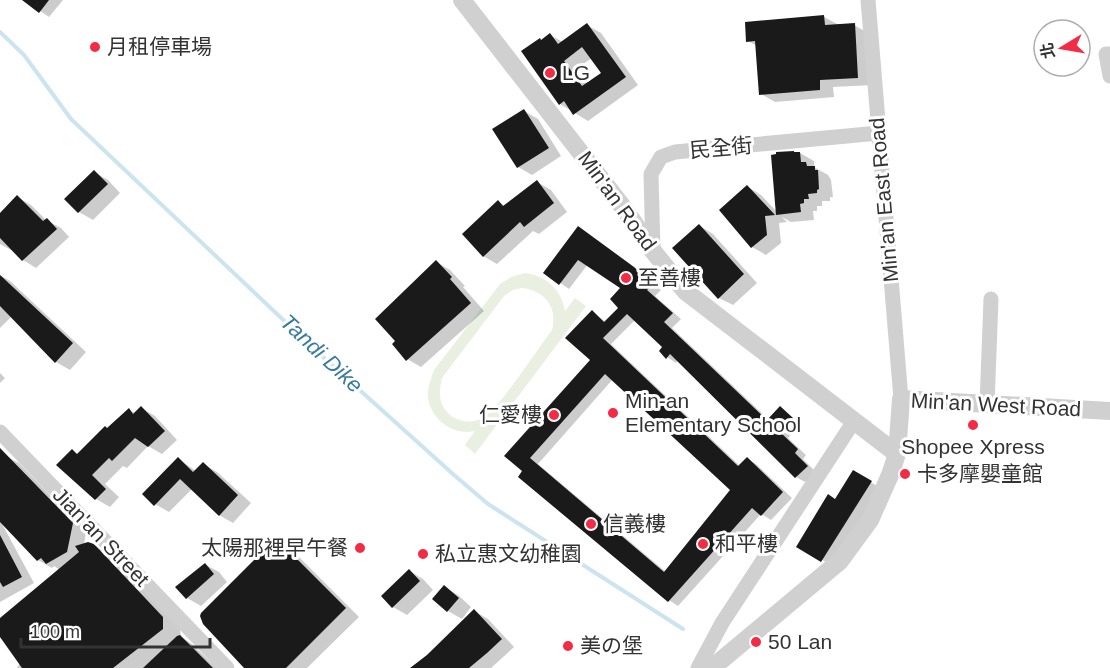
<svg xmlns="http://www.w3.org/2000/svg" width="1110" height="668" viewBox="0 0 1110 668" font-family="Arial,'Noto Sans TC','Noto Sans JP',sans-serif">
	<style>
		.green { fill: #eaf0e1; fill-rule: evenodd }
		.shadow { fill: #0003; fill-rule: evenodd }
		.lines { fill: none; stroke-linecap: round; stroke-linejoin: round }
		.stream { stroke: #cce4f0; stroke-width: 4 }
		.building { fill: #1a1a1a; fill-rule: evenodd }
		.minor { stroke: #d0d0d0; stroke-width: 15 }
		.tertiary { stroke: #d0d0d0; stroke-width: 18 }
		.poi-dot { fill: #f42b44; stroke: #fff; stroke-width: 2 }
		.labels { text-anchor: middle; stroke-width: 6; stroke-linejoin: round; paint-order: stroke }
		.poi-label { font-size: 21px; fill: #333; stroke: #fff; text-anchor: start }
		.street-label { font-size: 21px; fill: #333; stroke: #fff }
		.water-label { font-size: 22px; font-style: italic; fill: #387b9e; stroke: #fff }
	</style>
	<rect width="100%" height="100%" fill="#fff"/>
	<!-- green -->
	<path class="green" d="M525,273c22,3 36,16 40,38l10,-13 11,8 -111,148 -10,-9 10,-14c-21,5 -44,-11 -47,-33 -1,-10 3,-19 6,-28l66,-86 11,-7zM522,288c23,3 36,19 30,42 -13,17 -54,80 -69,88 -12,6 -26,4 -35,-5 -10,-10 -9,-22 -6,-35l62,-82 9,-6z"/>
	<!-- shadow -->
	<path class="shadow" d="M24,0h39l-14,17z
		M824,17l15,8h15l14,8 4,52 -39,2 1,10 -59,5 -14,-8 -4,-48 -9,-5z
		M587,25l14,8 37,52 -50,36 -28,-17 -10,-69 13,7zM592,58l11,15 -15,11 -12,-15z
		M524,111l14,8 23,37 -29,19 -14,-8z
		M800,153l14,8v6l14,8 3,5 2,17h-3v4h-8v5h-5v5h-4l1,9 -23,2 -9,-5 5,5 -8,1 2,20 -15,12 -14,-8 -4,-60 13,8 16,17z
		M94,172l14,8 12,13 -27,27 -14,-8 -12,-13z
		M537,182l14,8 16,22 -28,22 -6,-3 -36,33 -14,-8 16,-54 6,4z
		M17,197l14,8 15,15 15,8 8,9 -33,31 -13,-8 -11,-12 -1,2 -11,-6v-29z
		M700,226l13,8 44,49 -24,22 -14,-7z
		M587,233l56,41 18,16 -6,6 26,23 -9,9 97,92 11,-12 21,16 -13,14 18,17 -3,4 13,13 -11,10 -9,-5 -118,-117 -2,3 -9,-6 -4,-11 -28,-26 -24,24 129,122 7,-7 9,5 36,34 -21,22 -10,-6 -83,92 -9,-6 -163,-144 86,-97v-47l14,10 15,-14 1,-20 -34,-24 -19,25 -24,-17zM613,379l119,110 -66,83 -128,-108z
		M436,262l14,8 15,16 -2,1 21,24 -63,56 -14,-8z
		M0,275l10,6 76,71 -16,18 -14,-8 -45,-45 -11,11z
		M0,373l5,5 -5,5z
		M141,408l14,8 22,24 -15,14 -14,-8 -21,22 -4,-2 -18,18 14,13 -9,10 -14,-8 -18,-44 51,-45 6,3z
		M0,453l19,10 67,69 -2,13h9l19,11 68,73 1,8 11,7 25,24h-200l3,-5 -20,-29v-14l60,-50 -6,-4 -2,2 -14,-8 -37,-38 33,61 -34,19z
		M178,459l18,12 7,-7 14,8 34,31 -18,20 -14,-8 -27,-26 -23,23 -14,-8z
		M853,472l31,18 -48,78 -37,-22 37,-45z
		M275,539l14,8 70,70 -52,51h-61z
		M206,565l13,7 8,10 -26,24 -14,-8z
		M409,571l14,8 10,11 -26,25 -14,-8z
		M444,587l14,8 13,12 -9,12 -14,-8z
		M474,611l14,8 26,28 -23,21h-78z"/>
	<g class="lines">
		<!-- stream -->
		<path class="stream" d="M0,32l24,23 47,64 242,229 141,127 34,29 195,125"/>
	</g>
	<!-- building -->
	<path class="building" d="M22,0h27l-10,13z
		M824,15l1,10 30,-2 3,55 -38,2v10l-61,5 -4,-54 -9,1 -1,-20z
		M587,23l39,54 -53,38 -9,-14 -5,4 -38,-54 19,-13 1,2 9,-7 8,11zM582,47l19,26 -19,13 -18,-25z
		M524,109l25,39 -32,20 -25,-39z
		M794,151v1h6l1,10h5l1,4h8v4h3l1,19 -2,1v3l-9,1 1,5h-5v4l-4,1 1,8 -25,3 -5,-60 5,-1v-2z
		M94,170l14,14 -30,29 -14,-14z
		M537,180l17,23 -30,24 -4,-5 -37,35 -21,-23 36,-34 5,6z
		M747,185l28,30 -10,1 2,19 -16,13 -32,-38z
		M17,195l26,26 4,-3 10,11 -35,32 -22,-23v-25z
		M699,224l45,50 -26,25 -46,-51z
		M578,226l56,41 19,17 -6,6 26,23 -9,9 103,98 13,-14 13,12 -13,14 18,17 -3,4 13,13 -13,12 -125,-124 -4,5 -7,-8 3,-4 -35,-33 -24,24 135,128 9,-9 36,35 -22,24 -9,-8 -84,94 -150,-125 4,-6 -18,-15 86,-96 -25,-22 27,-28 12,12 14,-14 -8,-9 10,-11 -42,-28 -19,25 -16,-12zM605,374l125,116 -66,82 -134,-114z
		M436,260l16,17 -2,2 21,24 -65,58 -14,-17 3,-3 -20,-22z
		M0,275l73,68 -18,20 -55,-57z
		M141,406l24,25 -17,16 -13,-9 -23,23 -3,-3 -17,17 14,14 -11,11 -39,-35 16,-16 5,5 28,-28 2,2 22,-20 4,6z
		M0,448l73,75 -6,29 -21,12 -5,-6 -4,3 -37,-39z
		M178,457l15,15 10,-10 35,33 -19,21 -39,-37 -26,27 -12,-12z
		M853,470l19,11 -51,81 -25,-15 32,-53 7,5z
		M0,535l22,42 -19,10 -3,-5z
		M275,537l71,71 -60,60h-42l-41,-44 -3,-8 1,-3 64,-64 -1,-1z
		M88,542l6,2 69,73v12l-50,39h-91l-22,-31v-19l79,-66 -4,-6z
		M205,563l9,11 -28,25 -11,-12z
		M409,569l11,12 -28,27 -11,-12z
		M444,585l15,13 -12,14 -15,-13z
		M474,609l28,30 -15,14 -18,15h-59l17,-13z
		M180,635l33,33h-70l34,-32z"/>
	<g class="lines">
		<!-- minor -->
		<path class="minor" d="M868,0l33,399
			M1110,54h-4l4,22
			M653,251l-2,-77 10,-17 14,-5 204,-19
			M987,405l4,-106
			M0,432l227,236
			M698,668l24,-45 132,-202"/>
		<!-- tertiary -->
		<path class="tertiary" d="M462,0l164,211 27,40 32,40 212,163
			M712,668l128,-107 30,-41 20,-45 7,-21 4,-55 209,12"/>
	</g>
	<!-- markers -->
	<g class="poi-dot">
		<circle cx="95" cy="47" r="6"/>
		<circle cx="550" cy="73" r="6"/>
		<circle cx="626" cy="278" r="6"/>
		<circle cx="613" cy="413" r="6"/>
		<circle cx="554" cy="415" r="6"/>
		<circle cx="973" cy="425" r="6"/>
		<circle cx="905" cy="474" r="6"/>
		<circle cx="591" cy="524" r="6"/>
		<circle cx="703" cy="544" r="6"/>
		<circle cx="360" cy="548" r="6"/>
		<circle cx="423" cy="554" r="6"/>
		<circle cx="756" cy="642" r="6"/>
		<circle cx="568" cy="646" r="6"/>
	</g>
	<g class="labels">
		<!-- poi labels -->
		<g class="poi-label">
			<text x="107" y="54">月租停車場</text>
			<text x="562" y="80">LG</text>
			<text x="638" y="285">至善樓</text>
			<text x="625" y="408">Min-an<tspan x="625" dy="24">Elementary School</tspan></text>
			<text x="542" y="422" text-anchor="end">仁愛樓</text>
			<text x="973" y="454" text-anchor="middle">Shopee Xpress</text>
			<text x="917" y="481">卡多摩嬰童館</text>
			<text x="603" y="531">信義樓</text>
			<text x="715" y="551">和平樓</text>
			<text x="348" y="555" text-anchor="end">太陽那裡早午餐</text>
			<text x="435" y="561">私立惠文幼稚園</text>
			<text x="768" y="649">50 Lan</text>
			<text x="580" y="653">美の堡</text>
		</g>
		<!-- street labels -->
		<g class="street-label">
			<text transform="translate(721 148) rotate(-5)" y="7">民全街</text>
			<text transform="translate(884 200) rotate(-95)" y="7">Min'an East Road</text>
			<text transform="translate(617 201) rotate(54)" y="7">Min'an Road</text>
			<text transform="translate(996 405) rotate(3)" y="7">Min'an West Road</text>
			<text transform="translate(101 537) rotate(46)" y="7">Jian'an Street</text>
		</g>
		<!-- water labels -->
		<g class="water-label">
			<text transform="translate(322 353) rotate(43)" y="8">Tandi Dike</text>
		</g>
	</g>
	<!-- north arrow -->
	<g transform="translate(1062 48) rotate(259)"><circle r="28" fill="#ffffff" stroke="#adadad" stroke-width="1.5"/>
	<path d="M0-4.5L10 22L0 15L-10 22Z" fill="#f42b44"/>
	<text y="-9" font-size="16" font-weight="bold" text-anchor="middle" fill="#333333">北</text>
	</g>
	<!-- scale -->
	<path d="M21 638v9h189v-9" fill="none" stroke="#333333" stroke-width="3"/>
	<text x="30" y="638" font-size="18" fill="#333333" stroke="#ffffff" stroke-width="4.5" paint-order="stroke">100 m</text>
</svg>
